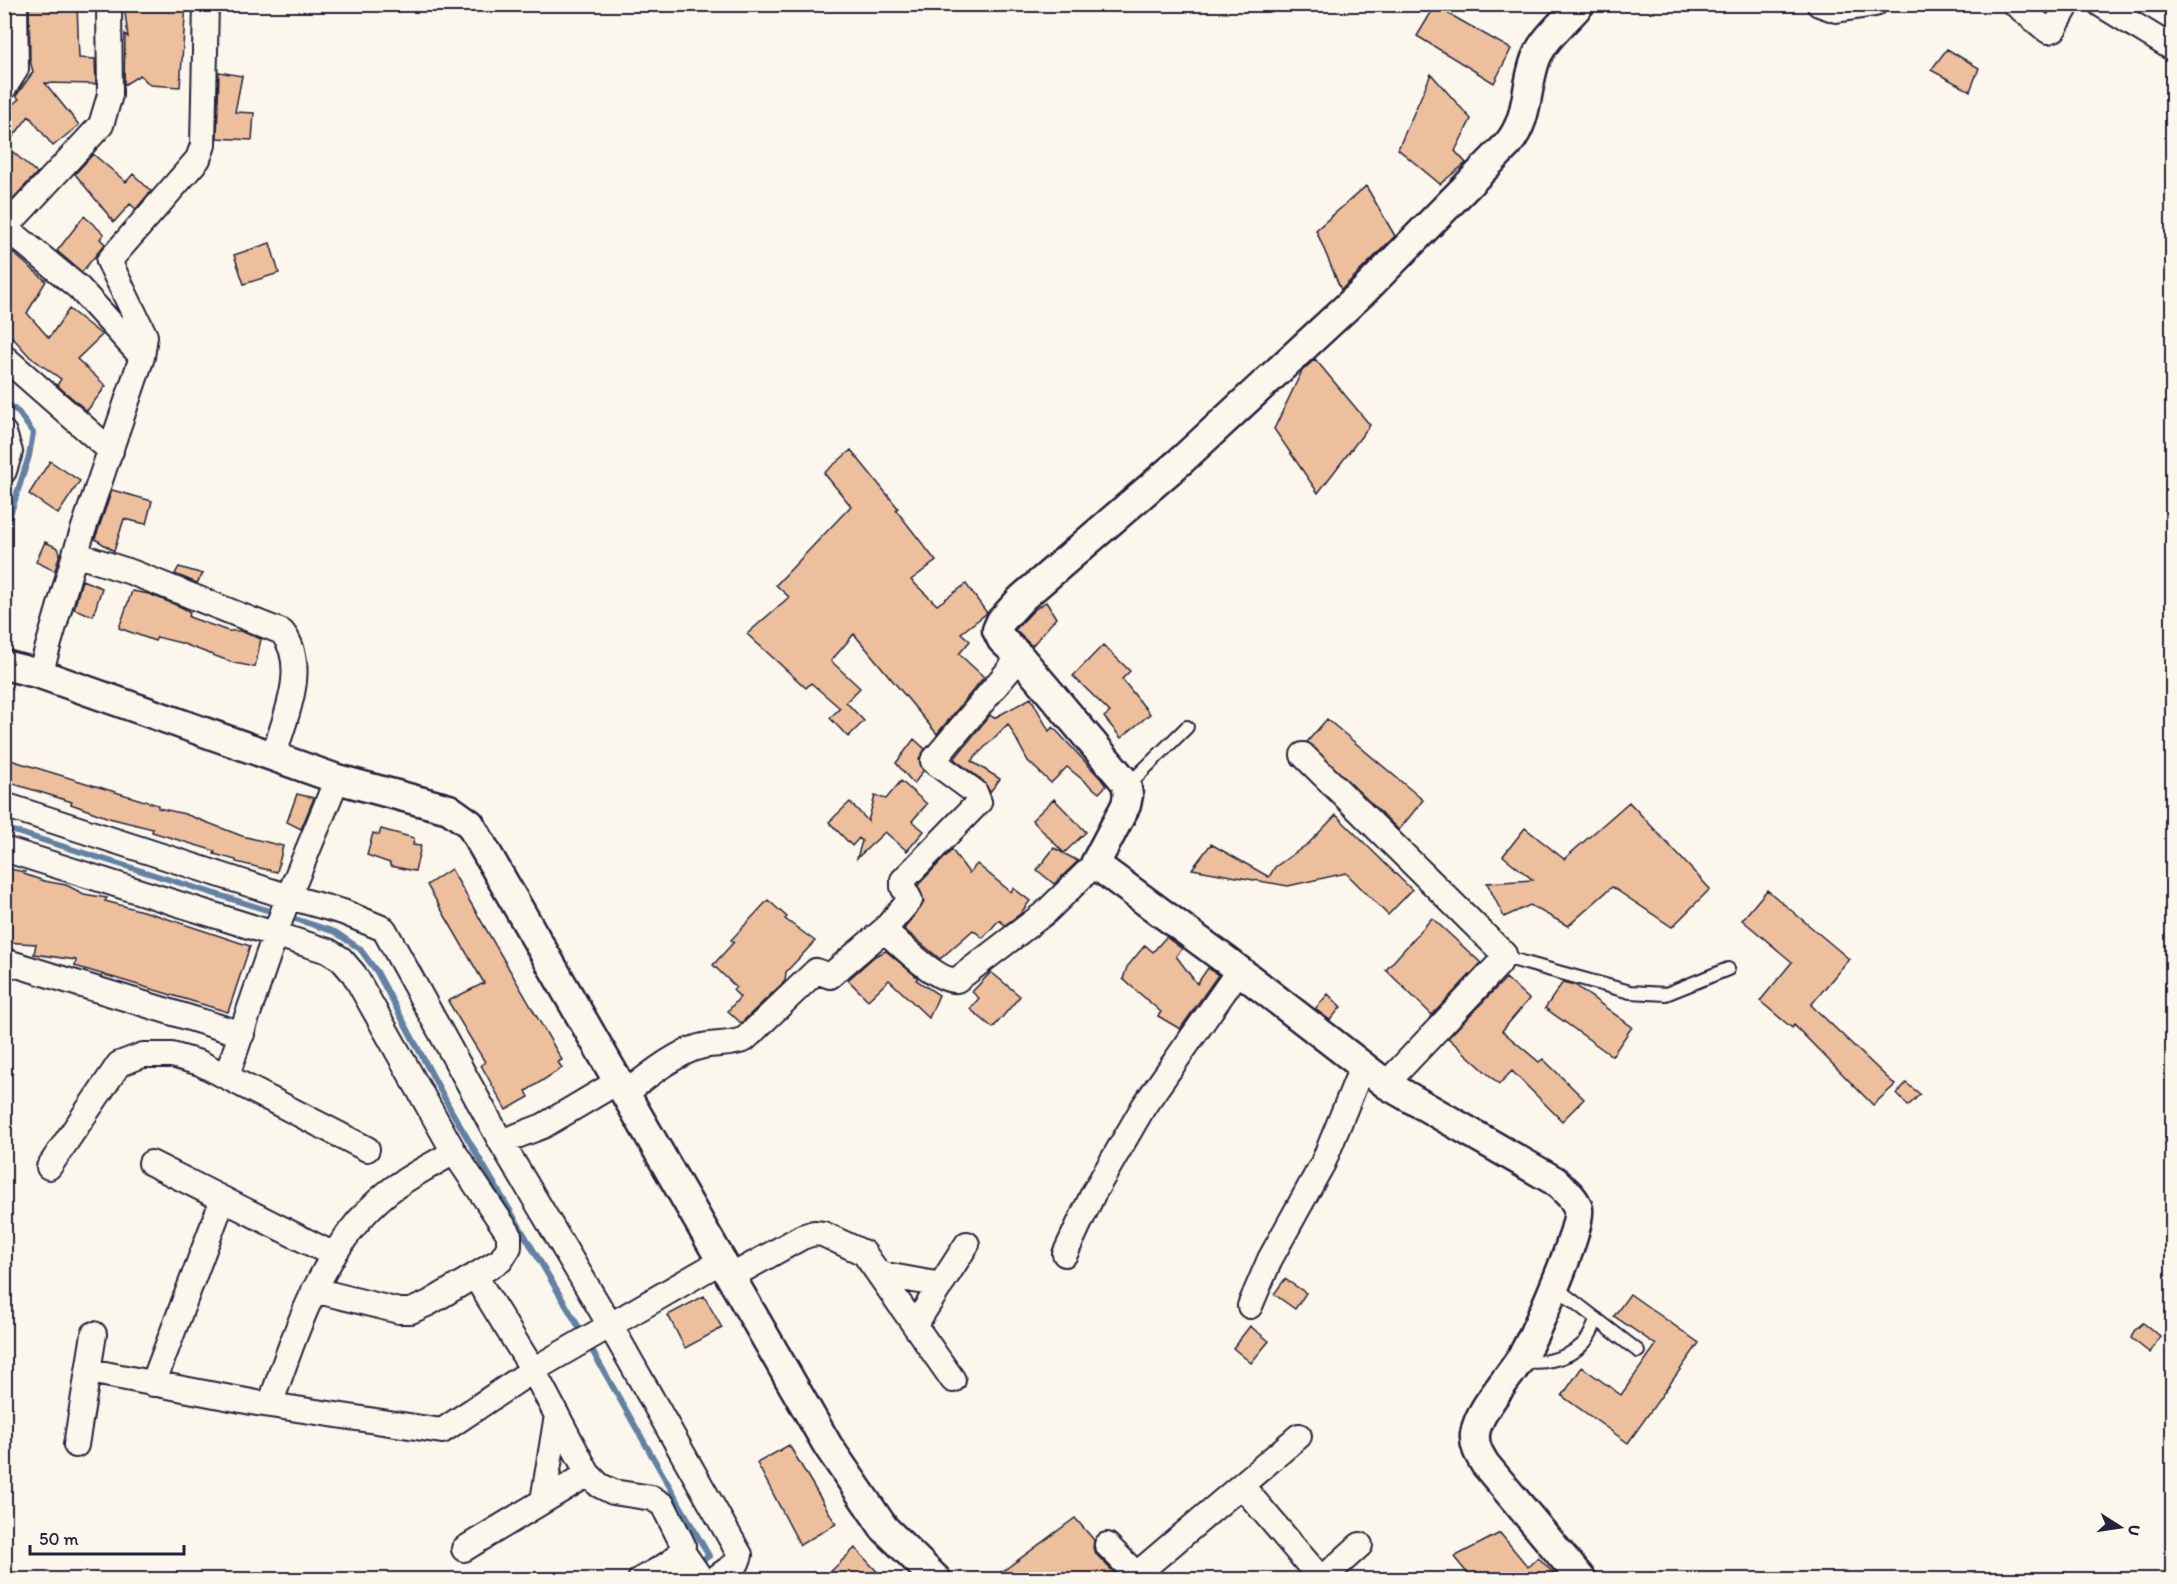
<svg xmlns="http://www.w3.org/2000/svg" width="2177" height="1584" viewBox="0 0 2177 1584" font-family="Itim,sans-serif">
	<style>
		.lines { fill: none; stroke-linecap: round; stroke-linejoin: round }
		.stream { stroke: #6381a5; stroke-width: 6 }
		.building { fill: #edbf9d; stroke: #22223b; stroke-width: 1.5 }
		.service-casing { stroke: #22223b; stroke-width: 16 }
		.minor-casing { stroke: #22223b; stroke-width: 28 }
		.tertiary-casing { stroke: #22223b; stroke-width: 33 }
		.service { stroke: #fbf7ec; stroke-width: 12 }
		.minor { stroke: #fbf7ec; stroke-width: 24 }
		.tertiary { stroke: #fbf7ec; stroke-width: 28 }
	</style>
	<rect width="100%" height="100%" fill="#fbf7ec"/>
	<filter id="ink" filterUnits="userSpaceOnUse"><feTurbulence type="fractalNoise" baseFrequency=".0167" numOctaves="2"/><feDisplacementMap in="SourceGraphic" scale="12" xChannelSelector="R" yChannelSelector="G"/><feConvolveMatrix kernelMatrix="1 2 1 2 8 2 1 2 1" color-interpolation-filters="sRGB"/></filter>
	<g filter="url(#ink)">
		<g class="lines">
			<!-- stream -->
			<path class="stream" d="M4,400l15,13 14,20 -4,23 -25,78
				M4,828l272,85
				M286,916l49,16 25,17 17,23 75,140 132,224
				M589,1345l120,211 -13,7
				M672,1580l16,-11"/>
		</g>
		<!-- building -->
		<path class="building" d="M29,4h48l2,54 16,1 1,25 -51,-1 34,42 -26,21 -24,-30 -23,30 31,27 -33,35v-96l15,-13 -3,-3 17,-24 -3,-12z
			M124,4h62l-6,83 -30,-2 -10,-10 -16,10 1,-51 3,3z
			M1435,6l76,43 -17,34 -77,-47z
			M1947,49l32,19 -9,23 -39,-21z
			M219,72l23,4 -7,36 19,1 -2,27 -35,-2z
			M1431,74l40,45 -16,32 11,12 -26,21 -42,-35z
			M93,154l33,28 7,-8 18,17 -15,18 -6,-5 -16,18 -39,-48z
			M1366,186l29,50 -54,54 -25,-60z
			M84,216l20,18 -4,5 5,5 -23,28 -25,-21z
			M270,243l9,30 -35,11 -10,-29z
			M4,245l42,36 -19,32 22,25 20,-29 33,26 -25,24 29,27 -19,25 -30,-26 4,-6 -31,-22 -26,-29z
			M1315,359l55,66 -52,68 -44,-64 28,-58z
			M851,450l47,58 -2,2 40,51 -25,19 26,25 29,-21 21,29 -26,20 9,8 -11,13 25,23 -47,57 -83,-100 -23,27 29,27 -14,14 18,19 -16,16 -18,-19 10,-10 -29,-25 -5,5 -59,-54 42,-37 -13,-12 75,-79 -27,-33z
			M50,461l30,20 -22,33 -29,-20z
			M112,490l40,11 -6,23 -22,-5 -10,32 -19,-12z
			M45,542l13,6 2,5 -5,18 -19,-9z
			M179,567l24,7 -6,9 -22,-9z
			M82,580l20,8 -9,28 -19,-7z
			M132,591l17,3 32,13 9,5 -1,5 39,14h12l21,8 -6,28 -21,-4 -53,-20 -24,-6 -2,4 -36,-13z
			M1046,602l10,16 -24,28 -17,-16 19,-20z
			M1103,645l27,26 -8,8 28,35 -29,24 -17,-21 6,-5 -37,-36z
			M1031,698l18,33 4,-4 48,52 5,7 -7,7 -32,-26 -16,16 -23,-22 -20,-37 -37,37 29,18 -10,13 -7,-11 -29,-22 36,-44 4,3z
			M1327,719l96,81 -24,30 -92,-88z
			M914,739l11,10 -6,10 4,12 -9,13 -18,-21z
			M4,758l154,47v3l27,6 57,22 41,10 -6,26 -41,-10v-2l-22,-6 1,-3 -63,-19 1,-3 -44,-11 -38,-14 1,-2 -68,-21z
			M901,781l26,23 -15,17 12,10 -17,20 -22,-19 -28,26 5,-17 -3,-3 -7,8 -23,-24 21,-20 18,19 7,-25 11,3z
			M297,794l17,4 -13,31 -14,-7z
			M1054,799l32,33 -22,21 -32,-33z
			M1629,802l81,87 -38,38 -60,-40 -44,39 -38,-21 -26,12 -17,-34 46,-3 -30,-24 22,-28 39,31z
			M1336,815l76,75 -24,25 -42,-42 -58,13 -96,-17 19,-25 58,33 6,-10 34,-24z
			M381,829l33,9 -1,7 8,1 -6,25 -25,-5v-3l-23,-8 6,-22 6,2z
			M1054,848l24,13 -24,23 -17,-14z
			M952,850l17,23 8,-9 34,28 2,-4 17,13 -10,13 -15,11 -6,-5 -16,18 -10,-8 -33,29 -36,-30 20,-27 -6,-17z
			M4,868l21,4 -1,2 20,7 22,4 18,9 23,4 -2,3 45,12 100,33 -22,66 -153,-46 1,-6 -42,-6 2,-10 -32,-2z
			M451,869l111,191 -4,2 4,6 -36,23 3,6 -23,13 -25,-45 4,-3 -37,-61 36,-18 -57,-98z
			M1767,890l82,69 -38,46 84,80 -22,20 -79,-80 -2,3 -32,-27 32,-39 -50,-42z
			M768,900l19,17 -2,2 30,22 -29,31 -1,9 -44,42 -13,-12 12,-14 -7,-7 3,-3 -23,-22 21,-23 -3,-2z
			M1432,918l49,45 -49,52 -46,-45z
			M1166,937l16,12 -6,7 21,28 11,-16 10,7 -38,54 -22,-13 3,-4 -38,-33 4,-12 18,-22 8,7z
			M886,951l32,27 -2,2 23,15 -10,23 -40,-38 -21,20 -20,-20 27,-24z
			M991,972l29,24 -27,32 -23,-19 9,-11 -7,-6z
			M1506,978l23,21 -27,32 37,31 4,-3 41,40 -22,22 -50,-50 -13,13 -51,-46z
			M1563,982l12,3 57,42 -20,29 -67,-48z
			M1328,994l13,13 -11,13 -15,-11z
			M1906,1083l14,11 -12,12 -11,-12z
			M1285,1279l21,14 -11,16 -21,-15z
			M1630,1294l69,49 -71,100 -66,-47 20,-29 39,28 35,-50 -42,-29z
			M704,1296l18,32 -37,20 -17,-33z
			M2143,1323l17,13 -10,17 -19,-15 3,-7z
			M1250,1326l19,15 -18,22 -18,-15z
			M789,1445l47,79 -36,21 -43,-82z
			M1075,1518l19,22 -1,8 4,7 24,25h-130z
			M1500,1533l28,34 10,-10 22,23h-87l-19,-23z
			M855,1548l30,32h-63z"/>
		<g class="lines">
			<defs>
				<path id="service" d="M1127,786l60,-59
					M1504,957l126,35 36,2 62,-25
					M1555,1287l83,64
					M1520,1359c19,7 48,0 63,-15 7,-6 10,-17 14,-25"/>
				<path id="minor" d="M1819,4l17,6 39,-6
					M2015,4l33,27 6,-2 14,-25
					M2100,4l72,44
					M4,88l12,-19 -1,-65
					M4,226l75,62 63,69
					M6,227l95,-102 9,-30 -1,-91
					M4,357l107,94
					M4,433l6,19 -6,19
					M75,554l56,18 151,60c28,34 2,88 -9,125
					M40,674l35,-120 67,-197 3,-21 -36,-75 89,-102 5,-14 3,-141
					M1303,755l201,199 -5,10 -113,120
					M4,805l285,92 54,15 41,17 117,213 42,-16 76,-45
					M4,849l324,102 13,8 13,15 100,178
					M884,930c15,13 54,53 73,50l89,-68 49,-48
					M4,961l238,73
					M227,1075l59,-172 51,-124
					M626,1093c20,-16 52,-42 77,-47 15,-3 29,-1 42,-7l71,-68 14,5 54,-46 26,-30 -7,-13v-7l76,-78 -4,-10 -42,-31 87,-104
					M501,1142l109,183 130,230 -3,8 -24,17
					M151,1163l183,92
					M49,1167l70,-103 24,-9h29l28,8 167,86
					M1065,1254l28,-60 51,-88 95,-136
					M880,1274l61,11
					M475,1276l58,94 55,104 11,11 14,7 39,6 11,7 20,40c-3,17 -29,26 -43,35
					M732,1276l70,-39 12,-4 9,1 41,19 89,127
					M1250,1306l20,-47 53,-96 39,-96
					M915,1325l52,-81
					M89,1371l168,32 185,28 91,-61 190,-110
					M153,1384l70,-185
					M270,1405c26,-74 53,-160 117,-212 20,-16 45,-28 67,-41l55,82v13l-8,13 -72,43 -18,8h-12l-85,-21
					M76,1445l18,-111
					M1242,1486l79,93
					M543,1501l14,-86
					M1107,1545l35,35
					M464,1549l124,-75
					M682,1551l20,29
					M1137,1574l162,-138
					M1321,1580l39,-35"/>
				<path id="tertiary" d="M1580,4c-15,18 -40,37 -46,60 -9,29 -6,56 -26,80l-145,148 -180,167 -161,139 -21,23 -4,9 5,10 18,17 106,126 2,12 -2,10 -31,59 132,97 159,123 169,97c8,8 20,16 23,28 4,21 -43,124 -55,146 -13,22 -45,55 -48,79 -1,12 4,20 10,30l97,116
					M4,665l36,9 297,105 112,30 21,15 358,622 56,82 53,52"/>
			</defs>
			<!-- service casing -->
			<use href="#service" class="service-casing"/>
			<!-- minor casing -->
			<use href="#minor" class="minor-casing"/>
			<!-- tertiary casing -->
			<use href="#tertiary" class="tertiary-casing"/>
			<!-- service -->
			<use href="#service" class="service"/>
			<!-- minor -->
			<use href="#minor" class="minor"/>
			<!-- tertiary -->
			<use href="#tertiary" class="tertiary"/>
		</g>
	</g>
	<!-- margin -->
	<rect width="2177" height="1584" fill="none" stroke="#fbf7ec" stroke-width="24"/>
	<rect x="12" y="12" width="2153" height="1560" fill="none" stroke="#22223b" stroke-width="2" filter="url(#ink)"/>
	<!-- north arrow -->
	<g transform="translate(2120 1527) rotate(102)" stroke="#fbf7ec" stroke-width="4.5" paint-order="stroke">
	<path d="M0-4.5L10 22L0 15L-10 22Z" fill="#22223b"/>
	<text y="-9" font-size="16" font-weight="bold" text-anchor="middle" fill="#22223b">U</text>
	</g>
	<!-- scale -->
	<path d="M30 1545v9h154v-9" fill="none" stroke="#22223b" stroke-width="3"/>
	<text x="39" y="1545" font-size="18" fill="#22223b" stroke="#fbf7ec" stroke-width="4.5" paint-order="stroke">50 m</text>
</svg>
